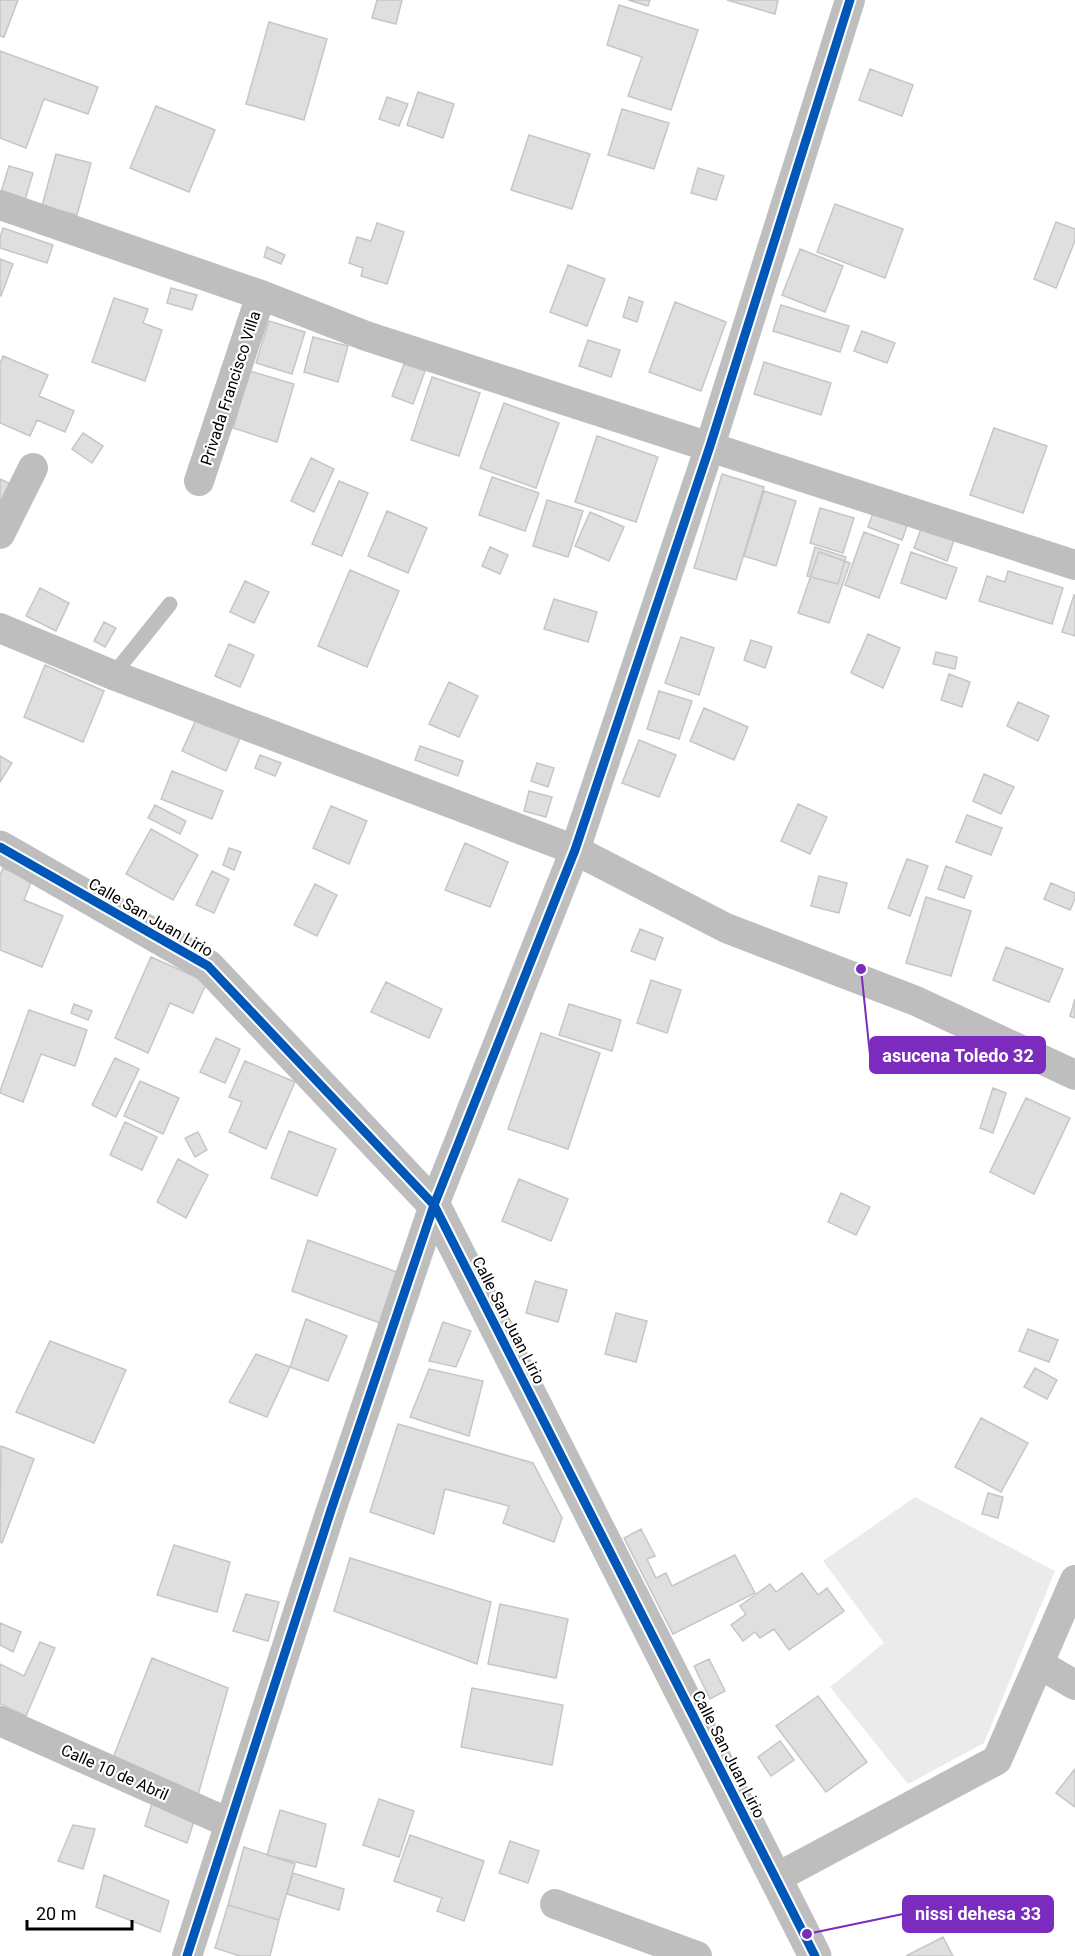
<svg xmlns="http://www.w3.org/2000/svg" width="1075" height="1956" viewBox="0 0 1075 1956" font-family="Roboto,sans-serif">
	<style>
		.green { fill: #ebebeb }
		.building { fill: #dfdfdf; stroke: #c6c6c6; stroke-width: 1.5 }
		.lines { fill: none; stroke-linecap: round; stroke-linejoin: round }
		.service { stroke: #bebebe; stroke-width: 15 }
		.minor { stroke: #bebebe; stroke-width: 30 }
		.tertiary { stroke: #bebebe; stroke-width: 33 }
		.cycleway-casing { stroke: #fff; stroke-width: 13 }
		.cycleway { stroke: #0057b8; stroke-width: 9 }
		.labels { text-anchor: middle; stroke-width: 4.5; stroke-linejoin: round; paint-order: stroke }
		.street-label { font-size: 16px; fill: #000; stroke: #fff }
		.leader { fill: none; stroke: #7b2cbf; stroke-width: 2 }
		.callout-dot { fill: #7b2cbf; stroke: #fff; stroke-width: 2 }
		.callout { fill: #7b2cbf; stroke: #7b2cbf; stroke-width: 2 }
		.callout-label { font-size: 18px; text-anchor: middle; font-weight: bold; fill: #fff }
	</style>
	<rect width="100%" height="100%" fill="#fff"/>
	<!-- green -->
	<path class="green" d="M915,1497l140,74 -71,172 -76,41 -78,-97 54,-44 -61,-82z"/>
	<!-- building -->
	<path class="building" d="M0,0h18l-14,37 -4,-1z
		M377,0h25l-6,24 -24,-6z
		M628,0h22l-2,6z
		M727,0h51l-3,14z
		M619,5l79,25 -27,80 -43,-14 14,-39 -35,-12z
		M269,22l58,17 -23,81 -58,-16z
		M0,51l98,36 -10,27 -44,-15 -18,49 -26,-10z
		M870,69l43,16 -11,31 -43,-16z
		M418,92l36,12 -11,34 -36,-13z
		M387,97l21,7 -9,22 -20,-7z
		M156,106l59,24 -26,62 -59,-24z
		M622,109l47,14 -15,46 -46,-14z
		M529,135l61,19 -18,55 -61,-19z
		M56,154l35,9 -14,52 -35,-9z
		M9,166l24,7 -8,27 -24,-8z
		M698,168l26,8 -8,24 -25,-7z
		M835,204l68,25 -18,49 -68,-26z
		M1056,222l19,7v12l-19,47 -22,-9z
		M377,223l27,9 -17,52 -26,-8 2,-8 -14,-5 8,-26 14,4z
		M3,228l50,17 -6,18 -47,-15v-11z
		M267,247l18,8 -4,9 -17,-7z
		M800,249l43,17 -18,46 -43,-17z
		M0,259l13,5 -12,32 -1,-1z
		M568,265l37,14 -18,47 -37,-14z
		M171,288l26,7 -5,15 -25,-7z
		M629,297l14,5 -6,20 -14,-5z
		M114,298l34,11 -5,14 19,7 -17,51 -53,-19z
		M675,302l51,20 -25,69 -52,-19z
		M781,305l68,21 -9,26 -67,-21z
		M269,321l36,11 -13,42 -36,-11z
		M862,331l33,12 -8,20 -33,-12z
		M313,337l35,9 -10,36 -34,-10z
		M588,340l32,10 -9,27 -32,-11z
		M3,356l45,19 -9,21 35,15 -9,21 -28,-12 -7,16 -30,-13v-59z
		M764,362l67,21 -10,32 -67,-21z
		M404,364l21,7 -12,33 -21,-8z
		M250,371l44,13 -17,58 -44,-14z
		M432,377l48,16 -21,63 -48,-16z
		M504,403l55,20 -23,65 -56,-20z
		M994,428l53,18 -24,67 -53,-18z
		M83,433l20,13 -11,17 -20,-14z
		M597,436l61,21 -22,65 -61,-20z
		M311,458l23,11 -20,43 -23,-11z
		M722,474l42,13 -28,93 -42,-12z
		M492,477l47,16 -14,38 -46,-16z
		M0,479l13,6 -13,28z
		M339,481l29,12 -26,63 -30,-12z
		M764,491l32,10 -20,65 -32,-10z
		M547,500l36,11 -15,46 -35,-11z
		M820,508l34,10 -11,35 -33,-10z
		M874,510l34,13 -6,17 -34,-13z
		M387,511l40,17 -19,45 -40,-17z
		M590,512l34,15 -15,34 -34,-15z
		M921,529l33,11 -7,21 -33,-13z
		M864,532l35,13 -20,53 -34,-13z
		M490,547l18,8 -8,19 -18,-8z
		M815,547l31,10 -8,27 -31,-8z
		M819,552l31,11 -21,60 -31,-10z
		M911,552l46,16 -11,31 -45,-16z
		M350,570l49,21 -32,76 -49,-21z
		M1008,571l55,17 -11,36 -73,-23 8,-25 18,6z
		M245,581l24,11 -15,31 -24,-11z
		M40,588l29,15 -13,28 -30,-15z
		M1074,595l1,1v40l-13,-4z
		M554,599l43,13 -9,30 -44,-13z
		M104,622l12,6 -11,19 -11,-6z
		M868,634l32,14 -17,40 -32,-15z
		M681,637l33,11 -15,47 -34,-12z
		M751,640l21,7 -7,21 -21,-8z
		M229,644l25,11 -14,32 -25,-11z
		M936,652l21,5 -2,12 -22,-5z
		M45,665l59,26 -21,51 -59,-25z
		M949,674l21,8 -8,25 -21,-7z
		M449,682l29,14 -19,41 -30,-13z
		M659,691l33,10 -13,38 -32,-10z
		M1018,702l31,14 -11,25 -31,-15z
		M704,708l44,19 -14,33 -44,-19z
		M196,720l44,18 -14,33 -44,-20z
		M639,740l37,15 -17,42 -37,-14z
		M420,746l43,15 -5,15 -43,-16z
		M260,755l21,8 -6,13 -20,-8z
		M0,756l12,7 -12,19z
		M537,763l17,5 -6,19 -17,-6z
		M172,771l51,20 -11,28 -51,-20z
		M984,774l30,13 -13,27 -28,-13z
		M529,791l23,6 -6,20 -22,-6z
		M798,804l29,13 -17,37 -29,-13z
		M155,805l31,16 -6,13 -32,-16z
		M331,806l36,15 -18,43 -36,-16z
		M967,815l35,13 -11,27 -35,-13z
		M151,829l47,26 -25,45 -47,-26z
		M465,843l43,19 -18,45 -45,-17z
		M229,848l12,4 -7,18 -11,-5z
		M907,859l21,7 -18,50 -22,-8z
		M946,866l26,10 -8,22 -26,-9z
		M3,868l29,12 -8,20 39,16 -21,51 -42,-17v-74z
		M212,871l17,8 -15,34 -18,-8z
		M819,876l28,7 -8,30 -28,-7z
		M1051,883l24,10v6l-5,11 -26,-11z
		M315,884l22,11 -20,41 -23,-11z
		M926,897l45,14 -20,65 -45,-13z
		M640,929l23,9 -8,22 -24,-9z
		M1006,947l57,22 -14,33 -56,-22z
		M151,957l56,25 -14,31 -23,-10 -22,50 -33,-15z
		M651,980l30,10 -14,43 -30,-10z
		M386,982l56,27 -13,29 -58,-26z
		M1075,999v19l-5,-2z
		M74,1004l18,7 -4,9 -17,-7z
		M569,1004l52,16 -9,31 -53,-16z
		M29,1010l58,20 -12,36 -34,-12 -18,48 -23,-9v-2z
		M541,1033l59,20 -32,96 -60,-20z
		M216,1038l24,11 -15,34 -25,-11z
		M115,1058l24,11 -23,48 -24,-12z
		M245,1061l50,21 -29,67 -37,-17 13,-30 -13,-5z
		M140,1081l39,17 -16,36 -39,-18z
		M993,1088l13,5 -13,40 -13,-5z
		M1026,1098l44,20 -36,76 -44,-22z
		M125,1122l32,15 -15,33 -32,-15z
		M289,1131l47,18 -19,47 -46,-18z
		M198,1132l9,18 -12,7 -10,-19z
		M178,1159l30,16 -22,43 -29,-16z
		M519,1179l49,20 -17,42 -49,-20z
		M841,1193l29,14 -14,28 -28,-13z
		M308,1240l89,32 -17,51 -88,-32z
		M535,1281l32,9 -9,32 -32,-9z
		M616,1313l31,8 -11,41 -31,-8z
		M306,1319l41,17 -19,45 -38,-14z
		M443,1322l28,9 -15,36 -27,-6z
		M1028,1329l30,11 -9,22 -30,-11z
		M50,1341l76,29 -32,73 -78,-31z
		M256,1354l34,13 -23,50 -38,-15z
		M1035,1368l22,12 -10,19 -23,-12z
		M429,1369l54,12 -14,55 -59,-19z
		M981,1418l47,25 -27,49 -46,-25z
		M398,1424l135,39 29,55 -8,24 -51,-19 6,-17 -64,-17 -11,45 -64,-22z
		M1,1446l33,13 -32,84 -2,-1z
		M988,1493l15,4 -5,21 -16,-4z
		M641,1529l14,27 -8,3 9,19 10,-5 6,13 63,-31 20,38 -82,41 -49,-96z
		M174,1545l56,17 -13,50 -60,-17z
		M350,1558l141,44 -14,62 -143,-53z
		M802,1573l16,22 9,-7 17,23 -55,39 -15,-21 -14,9 -5,-6 -12,9 -12,-16 15,-11 -6,-8 30,-22 6,8z
		M246,1594l33,8 -11,39 -35,-10z
		M500,1604l68,15 -12,59 -68,-14z
		M0,1623l21,9 -8,20 -13,-7z
		M40,1642l15,6 -29,68 -26,-12v-40l24,12z
		M152,1658l76,30 -30,107 -87,-32z
		M709,1659l16,32 -15,8 -16,-33z
		M472,1688l91,17 -11,60 -91,-18z
		M818,1696l49,66 -41,30 -50,-66z
		M780,1741l14,19 -23,16 -13,-19z
		M1075,1769v38l-19,-14z
		M379,1799l35,12 -15,46 -36,-12z
		M153,1800l42,18 -8,25 -42,-17z
		M280,1810l46,14 -10,43 -49,-12z
		M73,1825l22,4 -12,40 -25,-8z
		M410,1835l74,26 -20,60 -27,-10 5,-13 -48,-17z
		M510,1841l29,10 -11,32 -29,-10z
		M244,1847l51,17 -16,56 -51,-15z
		M293,1873l51,16 -5,21 -52,-16z
		M104,1875l65,26 -9,31 -64,-25z
		M228,1905l51,15 -9,36h-30l-25,-8z
		M943,1937l10,19h-47z"/>
	<g class="lines">
		<!-- service -->
		<path class="service" d="M113,675l57,-71"/>
		<!-- minor -->
		<path class="minor" d="M0,205l261,90 105,41 709,229
			M199,481l62,-186
			M0,534l33,-66
			M0,628l113,47 462,175 151,78 190,73 159,74
			M1039,1664l36,21
			M0,1721l229,102
			M776,1878l221,-118 78,-180
			M555,1904l142,52
			M187,1956l144,-446 103,-305 141,-355 135,-404 140,-446"/>
		<!-- tertiary -->
		<path class="tertiary" d="M0,847l208,119 226,239 381,751"/>
		<defs>
			<path id="cycleway" d="M0,847l208,119 226,239 381,751
				M187,1956l144,-446 103,-305 141,-355 135,-404 140,-446"/>
		</defs>
		<!-- cycleway casing -->
		<use href="#cycleway" class="cycleway-casing"/>
		<!-- cycleway -->
		<use href="#cycleway" class="cycleway"/>
	</g>
	<g class="labels">
		<!-- street labels -->
		<g class="street-label">
			<text transform="translate(230 388) rotate(-72)" y="6">Privada Francisco Villa</text>
			<text transform="translate(151 917) rotate(30)" y="6">Calle San Juan Lirio</text>
			<text transform="translate(509 1320) rotate(63)" y="6">Calle San Juan Lirio</text>
			<text transform="translate(729 1754) rotate(63)" y="6">Calle San Juan Lirio</text>
			<text transform="translate(115 1772) rotate(24)" y="6">Calle 10 de Abril</text>
		</g>
	</g>
	<!-- callouts -->
	<path class="leader" d="M861 969L870 1055M807 1934L903 1914"/>
	<g class="callout-dot">
		<circle cx="861" cy="969" r="6"/>
		<circle cx="807" cy="1934" r="6"/>
	</g>
	<g class="callout">
		<rect x="870" y="1037" width="175" height="36" rx="6"/>
		<rect x="903" y="1896" width="150" height="36" rx="6"/>
	</g>
	<g class="callout-label">
		<text x="958" y="1062">asucena Toledo 32</text>
		<text x="978" y="1920">nissi dehesa 33</text>
	</g>
	<!-- scale -->
	<path d="M27 1920v9h105v-9" fill="none" stroke="#000000" stroke-width="3"/>
	<text x="36" y="1920" font-size="18" fill="#000000" stroke="#ffffff" stroke-width="4.5" paint-order="stroke">20 m</text>
</svg>
